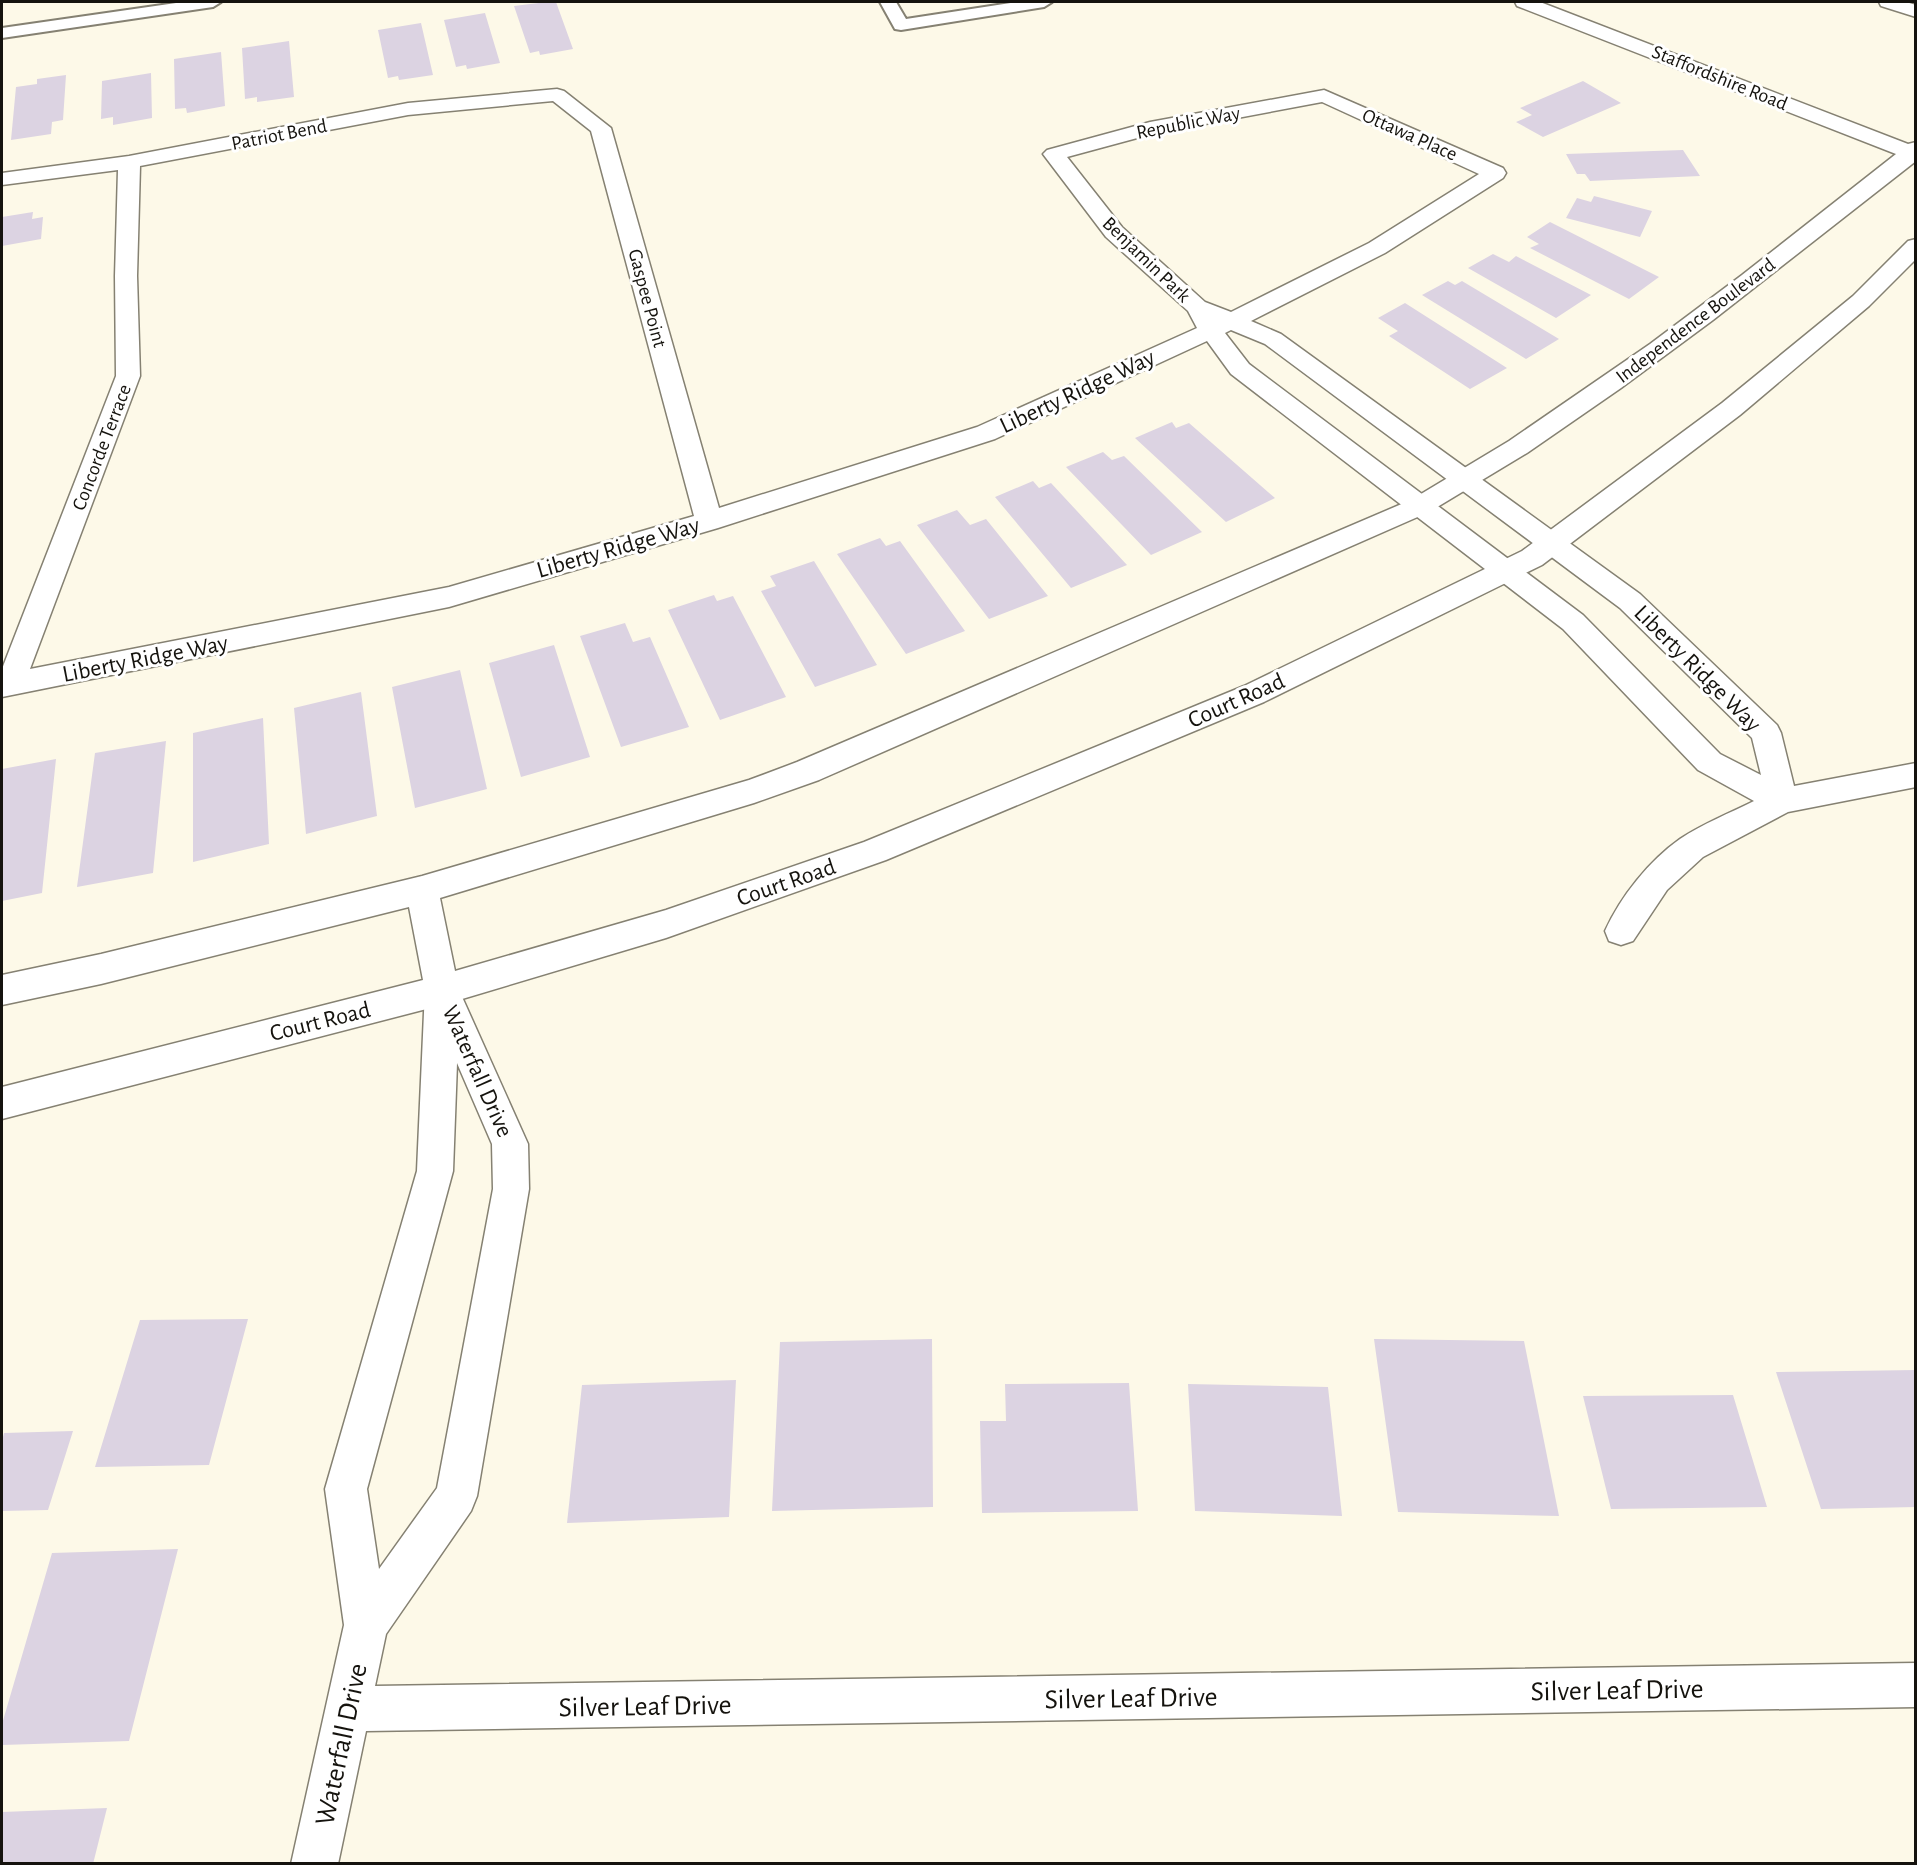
<svg xmlns="http://www.w3.org/2000/svg" width="1917" height="1865" viewBox="0 0 1917 1865" font-family="'Alegreya Sans',sans-serif">
	<style>
		.building { fill: #dcd3e2 }
		.lines { fill: none; stroke-linecap: round; stroke-linejoin: round }
		.lane-casing { stroke: #858172; stroke-width: 4 }
		.street-casing { stroke: #858172; stroke-width: 3 }
		.secondary-casing { stroke: #858172; stroke-width: 3 }
		.lane { fill: #fff; fill-rule: evenodd }
		.street { fill: #fff; fill-rule: evenodd }
		.secondary { fill: #fff; fill-rule: evenodd }
		.labels { text-anchor: middle; stroke-width: 6; stroke-linejoin: round; paint-order: stroke }
		.far-street-label { font-size: 20px; fill: #15130e; stroke: #fff }
		.street-label { font-size: 24px; fill: #15130e; stroke: #fff }
		.near-street-label { font-size: 28px; fill: #15130e; stroke: #fff }
	</style>
	<rect width="100%" height="100%" fill="#fdf9e8"/>
	<!-- building -->
	<path class="building" d="M547,2h9l17,47 -33,6 -1,-4 -9,2 -16,-47z
		M485,13l15,50 -33,6 -1,-4 -10,2 -12,-47z
		M421,23l12,52 -34,5 -1,-4 -10,2 -10,-48z
		M289,41l5,56 -37,5v-5l-12,2 -3,-51z
		M221,52l4,54 -38,7 -1,-5 -11,1 -1,-50z
		M151,73l1,45 -39,7v-8l-12,2 1,-38z
		M66,75l-3,45 -11,2 -1,12 -40,6 5,-53 21,-3v-5z
		M1583,81l38,22 -78,34 -27,-15 16,-7 -12,-7z
		M1683,150l17,26 -110,5 -5,-7h-8l-11,-20z
		M1594,196l58,15 -12,26 -74,-19 11,-20 14,4z
		M33,212l-1,7 11,-2 -2,22 -39,7v-29z
		M1550,222l109,55 -30,22 -99,-51 9,-4 -12,-7z
		M1493,254l16,8 7,-6 75,39 -35,23 -88,-50z
		M1448,281l7,4 7,-4 97,58 -33,20 -104,-64z
		M1405,303l102,65 -37,21 -81,-53 9,-5 -20,-13z
		M1172,422l4,6 13,-5 86,75 -49,24 -91,-84z
		M1103,452l9,8 12,-4 78,76 -51,23 -85,-88z
		M1033,481l6,7 12,-5 76,82 -56,23 -76,-91z
		M957,510l13,15 16,-6 62,77 -59,23 -72,-94z
		M880,538l6,8 14,-5 65,90 -59,23 -69,-100z
		M814,561l63,104 -62,22 -54,-96 15,-5 -6,-10z
		M714,595l3,6 16,-5 53,101 -66,23 -52,-110z
		M625,623l8,19 17,-5 39,90 -68,20 -41,-111z
		M554,645l36,112 -69,20 -32,-114z
		M460,670l27,119 -72,19 -23,-121z
		M361,692l16,124 -71,18 -12,-126z
		M263,718l6,126 -76,18v-129z
		M166,741l-13,132 -76,14 18,-134z
		M56,759l-14,134 -40,8v-132z
		M248,1319l-39,146 -114,2 45,-147z
		M932,1339l1,168 -161,4 8,-169z
		M1374,1339l150,2 35,175 -161,-4z
		M1916,1370v137l-95,2 -45,-137z
		M736,1380l-7,137 -162,6 15,-138z
		M1129,1383l9,128 -156,2 -2,-92h26l-1,-37z
		M1188,1384l140,3 14,129 -147,-5z
		M1733,1395l34,112 -156,2 -28,-113z
		M73,1431l-25,79 -46,1v-70l2,-8z
		M178,1549l-49,192 -127,4v-21l50,-171z
		M107,1808l-14,56h-91v-52z"/>
	<g class="lines">
		<defs>
			<path id="lane" d="M183,2h38l-8,5 -211,31v-10z
				M880,2h16l10,17 111,-17h35l-8,5 -143,23 -6,-1z"/>
			<path id="street" d="M1879,2h27l10,3v12l-35,-11z
				M557,89l7,2 47,37 108,380 258,-81 220,-99 -9,-17 -82,-74 -63,-83 4,-4 103,-28 174,-32 179,78 3,5 -3,5 -118,75 -134,68 30,13 359,260 137,131 4,8 13,53 122,-23v24l-128,25 -85,45 -36,33 -34,51 -12,4 -12,-4 -4,-10c16,-35 44,-70 75,-92 22,-15 50,-26 74,-38l-56,-31 -135,-141 -332,-255 -24,-33 -212,98 -277,89 -269,79 -447,90v-28l114,-293 -1,-100 3,-106 -116,15v-12l127,-17 279,-53zM553,101l38,30 103,385 -245,71 -419,82 110,-293 -3,-100 3,-110 268,-51zM1322,102l157,72 -110,69 -138,69 -26,-10 -83,-75 -55,-70 85,-23zM1231,330l34,14 355,264 132,130 9,37 -41,-21 -137,-139 -334,-251 -24,-31z
				M442,975l12,4 74,165 1,45 -52,307 -6,15 -85,123 -11,52 1541,-23v44l-1550,24 -28,133h-47l53,-239 -19,-136 92,-318 8,-181 5,-11zM457,1063l35,81 1,45 -56,299 -58,81 -12,-80 86,-318z"/>
			<path id="secondary" d="M1515,2h25l368,142 8,-2v19l-203,159 -92,68 -94,65 -98,59 -610,268 -65,23 -314,95 15,73 211,-61 198,-68 380,-156 278,-135 200,-148 131,-107 55,-55 8,-2v20l-47,47 -129,109 -198,150 -278,137 -378,158 -220,78 -224,67 -440,114v-32l421,-107 -14,-73 -308,77 -99,21v-30l99,-21 321,-78 327,-96 48,-18 614,-262 98,-59 141,-97 92,-69 154,-121 -379,-148z"/>
		</defs>
		<!-- lane casing -->
		<use href="#lane" class="lane-casing"/>
		<!-- street casing -->
		<use href="#street" class="street-casing"/>
		<!-- secondary casing -->
		<use href="#secondary" class="secondary-casing"/>
		<!-- lane -->
		<use href="#lane" class="lane"/>
		<!-- street -->
		<use href="#street" class="street"/>
		<!-- secondary -->
		<use href="#secondary" class="secondary"/>
	</g>
	<g class="labels">
		<!-- far-street labels -->
		<g class="far-street-label">
			<text transform="translate(1720 77) rotate(22)" y="7">Staffordshire Road</text>
			<text transform="translate(1188 122) rotate(-11)" y="7">Republic Way</text>
			<text transform="translate(279 134) rotate(-11)" y="7">Patriot Bend</text>
			<text transform="translate(1410 134) rotate(24)" y="7">Ottawa Place</text>
			<text transform="translate(1147 259) rotate(44)" y="7">Benjamin Park</text>
			<text transform="translate(648 298) rotate(75)" y="7">Gaspee Point</text>
			<text transform="translate(1695 320) rotate(-37)" y="7">Independence Boulevard</text>
			<text transform="translate(101 447) rotate(-69)" y="7">Concorde Terrace</text>
		</g>
		<!-- street labels -->
		<g class="street-label">
			<text transform="translate(1077 391) rotate(-25)" y="8">Liberty Ridge Way</text>
			<text transform="translate(618 547) rotate(-16)" y="8">Liberty Ridge Way</text>
			<text transform="translate(145 658) rotate(-11)" y="8">Liberty Ridge Way</text>
			<text transform="translate(1698 668) rotate(45)" y="8">Liberty Ridge Way</text>
			<text transform="translate(1236 700) rotate(-24)" y="8">Court Road</text>
			<text transform="translate(786 882) rotate(-19)" y="8">Court Road</text>
			<text transform="translate(320 1021) rotate(-14)" y="8">Court Road</text>
			<text transform="translate(478 1071) rotate(66)" y="8">Waterfall Drive</text>
		</g>
		<!-- near-street labels -->
		<g class="near-street-label">
			<text transform="translate(1617 1689) rotate(-1)" y="10">Silver Leaf Drive</text>
			<text transform="translate(1131 1697) rotate(-1)" y="10">Silver Leaf Drive</text>
			<text transform="translate(645 1705) rotate(-1)" y="10">Silver Leaf Drive</text>
			<text transform="translate(340 1744) rotate(-78)" y="10">Waterfall Drive</text>
		</g>
	</g>
	<!-- border -->
	<rect width="1917" height="1865" fill="none" stroke="#15130e" stroke-width="6"/>
</svg>
